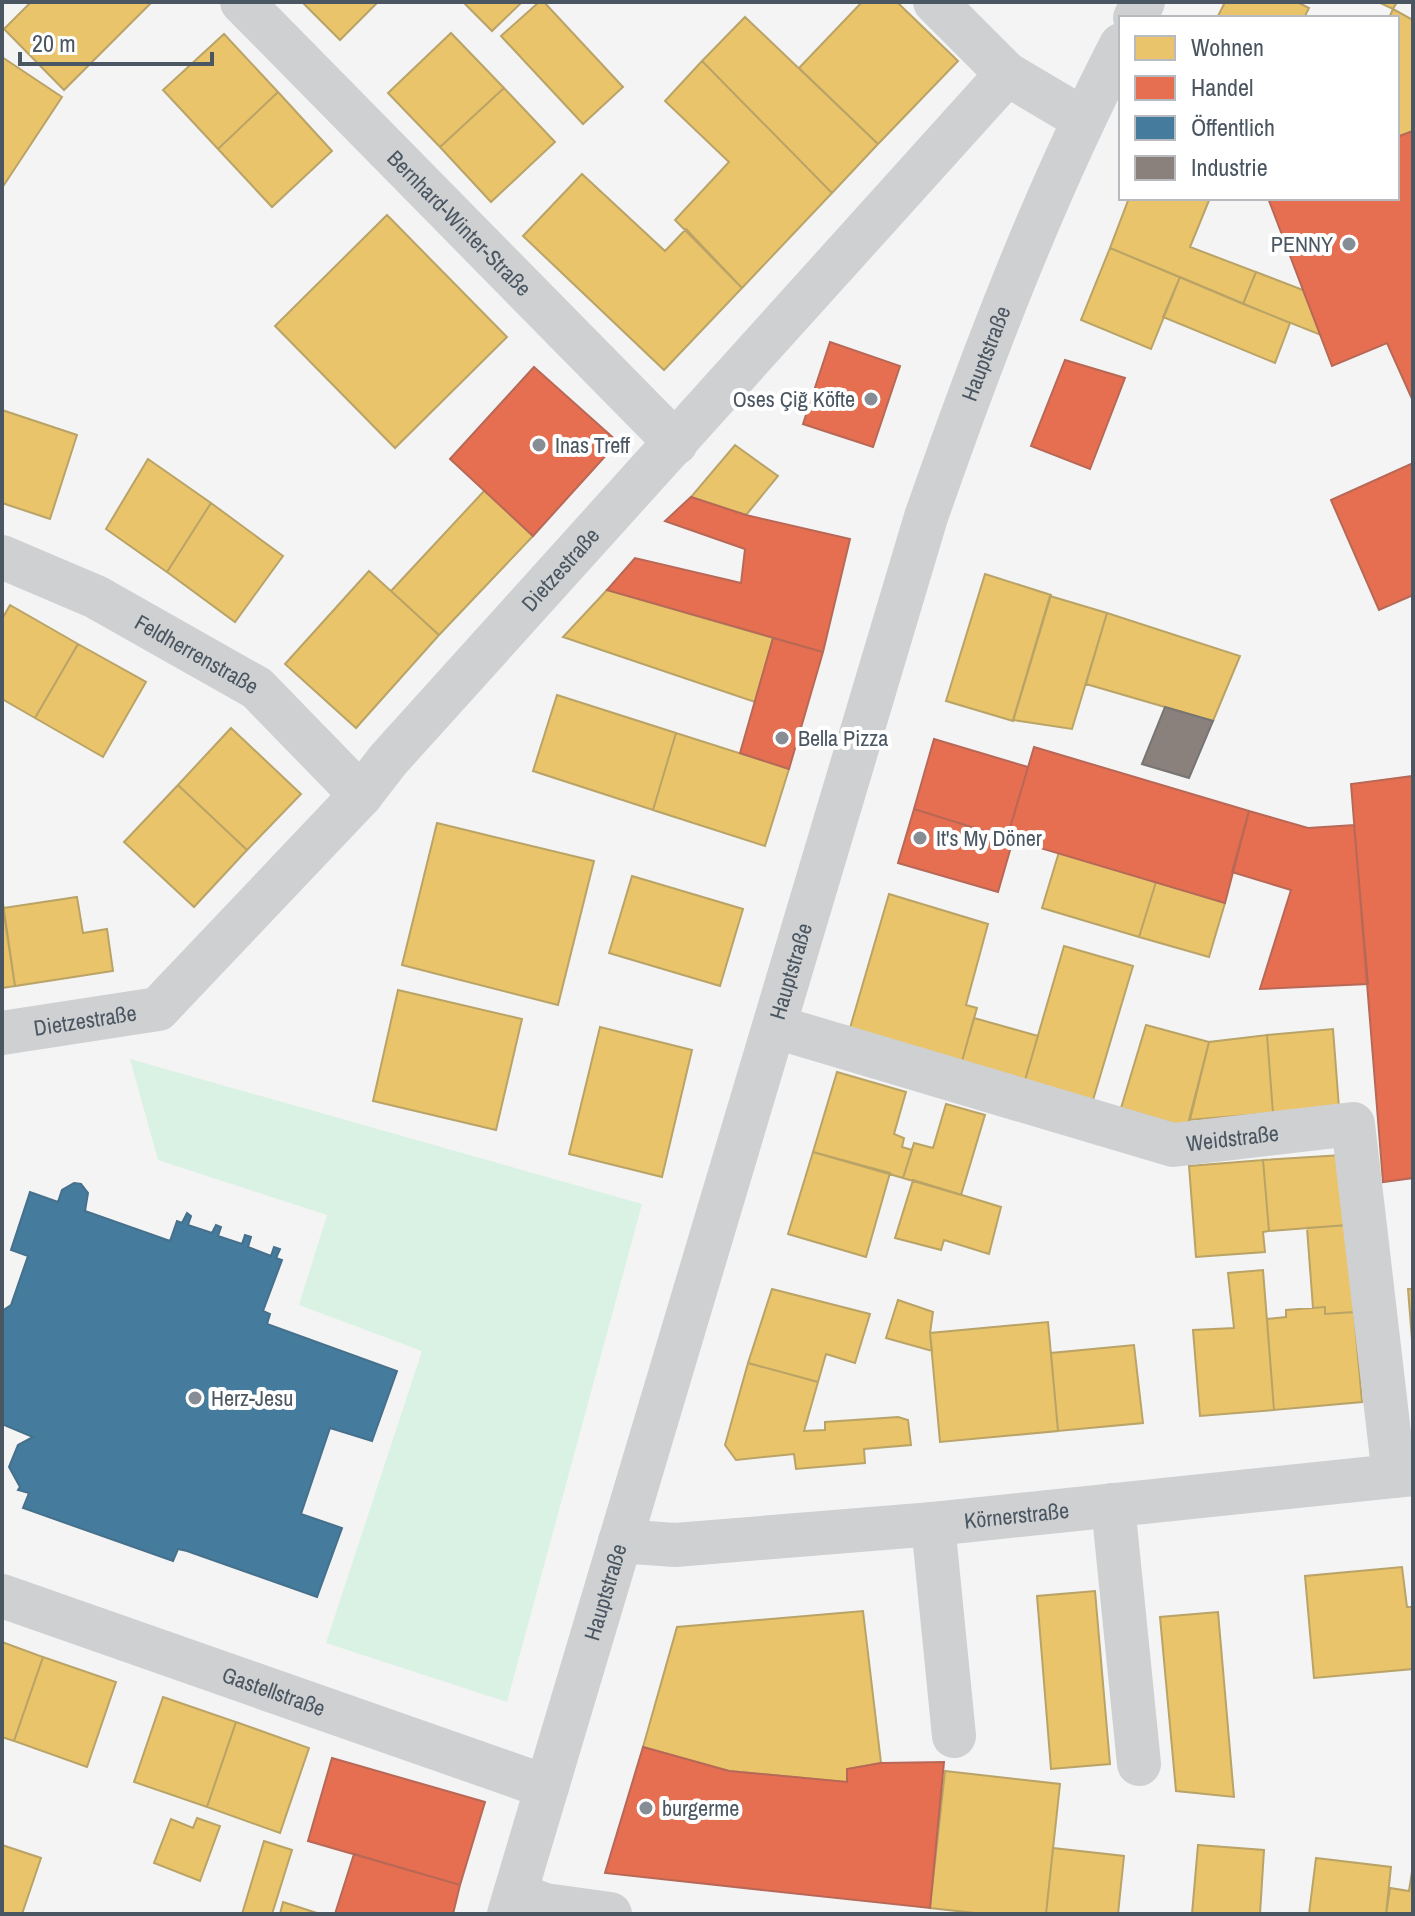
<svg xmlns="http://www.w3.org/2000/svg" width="1415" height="1916" viewBox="0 0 1415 1916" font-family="'Archivo Narrow',sans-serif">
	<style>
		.green { fill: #d9f2e3 }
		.homes { fill: #e9c46a; stroke: #b9a367; stroke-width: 2 }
		.shops { fill: #e76f51; stroke: #b86856; stroke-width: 2 }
		.public { fill: #457b9d; stroke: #46708b; stroke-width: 2 }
		.industry { fill: #8a817c; stroke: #777474; stroke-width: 2 }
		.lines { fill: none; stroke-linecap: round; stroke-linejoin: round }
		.minor { stroke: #ced0d2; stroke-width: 44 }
		.poi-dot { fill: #868d94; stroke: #fff; stroke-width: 3 }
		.labels { text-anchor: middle; stroke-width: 8; stroke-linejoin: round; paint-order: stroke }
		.street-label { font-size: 22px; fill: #4a5661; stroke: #fff }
		.poi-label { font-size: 22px; fill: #4a5661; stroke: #fff; text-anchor: start }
	</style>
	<rect width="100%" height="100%" fill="#f4f4f4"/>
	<!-- green -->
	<path class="green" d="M130,1059l512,145 -135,498 -181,-59 96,-292 -123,-46 28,-90 -169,-55z"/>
	<!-- homes -->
	<path class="homes" d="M31,2h121l-88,88 -60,-61z
		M302,2h76l-38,38z
		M463,2h59l-30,29z
		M539,2h5l79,85 -40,37 -82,-88z
		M862,2h35l61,59 -80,83 -79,-76z
		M1225,2h72l12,6 -5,10h-87z
		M1378,2h19l-4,7z
		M1393,9l20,11v111l-16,6v-119h-8z
		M745,17l133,127 -46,49 -130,-132z
		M451,33l53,55 -64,59 -52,-54z
		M224,34l54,58 -60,57 -55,-59z
		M2,57l60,40 -60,91z
		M702,61l130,132 -90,95 -67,-68 54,-58 -64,-61z
		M504,88l51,54 -64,60 -51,-55z
		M278,92l54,59 -60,56 -54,-58z
		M582,174l83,77 21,-22 56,59 -78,82 -141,-134z
		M1129,198h81l-20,49 66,25 -13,32 -133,-56z
		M387,215l120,122 -112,111 -120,-122z
		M1110,248l70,29 -29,72 -70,-29z
		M1256,272l47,18 18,45 -78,-31z
		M1180,277l110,46 -15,40 -112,-46z
		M2,410l75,25 -27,84 -48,-16z
		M735,445l43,31 -32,39 -55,-18z
		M148,459l63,44 -44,69 -61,-43z
		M485,490l48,46 -94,99 -48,-44z
		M211,503l72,53 -48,66 -68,-50z
		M369,571l70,64 -83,93 -71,-64z
		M985,574l66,21 -38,126 -67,-20z
		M607,590l166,48 -18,64 -192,-65z
		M1050,596l57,17 -35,116 -59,-9z
		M10,605l68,39 -43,74 -33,-19v-80z
		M1107,613l133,43 -27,65 -127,-37z
		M78,644l68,38 -43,75 -68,-39z
		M557,695l119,38 -23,77 -120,-39z
		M231,728l70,66 -54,56 -69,-65z
		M676,733l113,36 -24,77 -112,-36z
		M178,785l69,65 -53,57 -70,-65z
		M437,823l157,38 -36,144 -156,-40z
		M1059,852l97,30 -17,55 -97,-29z
		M632,876l111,33 -23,77 -111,-33z
		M1156,882l69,21 -16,54 -70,-20z
		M889,894l99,30 -22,81 11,3 -15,53 -112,-33z
		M2,897l13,89 -13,2z
		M77,897l6,36 24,-4 6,42 -98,15 -12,-78z
		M1064,946l69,20 -40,134 -68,-20z
		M398,990l124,29 -26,111 -123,-29z
		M974,1018l64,18 -13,44 -63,-19z
		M1146,1025l63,17 -21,86 -67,-20z
		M600,1027l92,23 -30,127 -93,-23z
		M1333,1029l6,79 -66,5 -6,-78z
		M1267,1035l6,78 -84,7 20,-78z
		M837,1072l69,20 -12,42 10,4 -2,9 10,3 -9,28 -90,-26z
		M946,1104l39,11 -24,80 -58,-17 11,-35 19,5z
		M813,1152l77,21 -24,84 -78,-23z
		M1342,1155l5,70 -78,6 -6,-71z
		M1263,1160l6,71 -6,1 2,20 -69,5 -7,-91z
		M913,1180l88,27 -12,47 -45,-14 -3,10 -46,-12z
		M1347,1225l7,87 -29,2v-7l-12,1 -6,-80z
		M1263,1270l11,140 -74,6 -7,-86 41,-2 -6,-55z
		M772,1289l98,25 -15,49 -29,-9 -8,28 -70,-19z
		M1408,1289h5v64z
		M898,1300l35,12 -3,21 2,18 -46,-13z
		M1325,1307v7l29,-2 8,90 -88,8 -7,-91 19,-2v-7z
		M1048,1322l10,109 -118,11 -10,-109z
		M1134,1345l9,78 -85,8 -7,-78z
		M748,1363l70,19 -14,49 21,-1v-8l73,-5 10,3 3,25 -47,4 1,14 -69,6 -2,-15 -58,6 -11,-15z
		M1402,1567l5,40h6v62l-99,9 -9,-102z
		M1095,1591l15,173 -59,5 -14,-173z
		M863,1611l18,152 -34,6v13l-118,-11 -86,-24 34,-120z
		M1218,1612l16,185 -58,-6 -16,-174z
		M2,1642l41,15 -29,84 -12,-4z
		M43,1657l73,25 -29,85 -73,-26z
		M163,1697l73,25 -29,85 -73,-25z
		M236,1722l73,26 -29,85 -73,-26z
		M945,1771l115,13 -14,130h-62l-54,-6z
		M197,1818l23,8 -20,55 -46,-18 17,-44 22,9z
		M264,1841l28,9 -20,64h-30z
		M2,1845l39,13 -19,56h-20z
		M1198,1845l66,5 -4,64h-68z
		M1053,1848l71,8 -6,58h-72z
		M1316,1858l75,9 -5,47h-77z
		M1413,1865v49h-27l4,-26 19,3z
		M283,1902l37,12h-40z"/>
	<!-- shops -->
	<path class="shops" d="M1413,131v270l-26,-58 -55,23 -64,-168h129v-61z
		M830,342l70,24 -27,81 -70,-23z
		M1065,360l60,18 -35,91 -59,-23z
		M534,367l84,75 -85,94 -83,-77z
		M1413,463v132l-34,15 -48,-110z
		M691,497l55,18 104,24 -27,113 -216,-62 28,-32 106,25 4,-34 -80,-28z
		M773,638l50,14 -34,117 -49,-16z
		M934,739l94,28 -21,71 -93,-29z
		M1034,747l215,64 -24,92 -218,-65z
		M1413,776v402l-30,4 -32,-398z
		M914,809l99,31 -15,52 -100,-29z
		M1249,811l59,17 46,-3 14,159 -108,5 31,-99 -59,-18z
		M643,1747l86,24 118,11v-13l34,-6 63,-1 -14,146 -325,-35z
		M332,1758l153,44 -25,83 -152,-44z
		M354,1854l106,31 -7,29h-118z"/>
	<!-- public -->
	<path class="public" d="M74,1183l7,1 7,9 -3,18 85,30 7,-20 5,2 5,-10 4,3 -3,9 24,8 4,-8 5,2 -3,9 24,8 3,-9 6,2 -3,10 23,9 3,-9 6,2 -4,9 6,2 -19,51 7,3 -3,10 130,47 -25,70 -42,-13 -29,86 41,14 -25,69 -130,-46 -9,-2 -5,12 -150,-53 6,-15 -11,-3 2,-3 -11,-20 9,-22 15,-8 -31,-13v-113l9,-6 17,-49 -17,-6 19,-58 28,10 4,-12z"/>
	<!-- industry -->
	<path class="industry" d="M1165,707l48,14 -24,57 -47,-14z"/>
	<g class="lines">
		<!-- minor -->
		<g class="minor">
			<path id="s1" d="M242,2l434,441"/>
			<path d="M935,2l72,72"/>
			<path d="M1135,18l8,-16"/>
			<path id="s2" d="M2,557l94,40 161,91 104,107"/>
			<path id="s3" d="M776,1027l397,118 180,-21 41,352"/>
			<path id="s4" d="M2,1033l156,-24 203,-214 27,-35 619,-686 76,45"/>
			<path d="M1113,1505l26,259"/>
			<path d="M933,1524l21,212"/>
			<path id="s5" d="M620,1541l55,4 258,-21 480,-50"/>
			<path id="s6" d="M2,1596l545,191"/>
			<path d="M515,1894l30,11 65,9"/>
			<path id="s7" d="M509,1914l417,-1397c56,-160 117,-321 195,-472"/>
		</g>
	</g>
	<!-- markers -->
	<g class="poi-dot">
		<circle cx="1349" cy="244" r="8"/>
		<circle cx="871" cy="399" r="8"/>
		<circle cx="539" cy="445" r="8"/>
		<circle cx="782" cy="738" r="8"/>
		<circle cx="920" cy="838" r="8"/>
		<circle cx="195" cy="1398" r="8"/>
		<circle cx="646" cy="1808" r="8"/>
	</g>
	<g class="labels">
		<!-- street labels -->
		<g class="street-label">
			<text dy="8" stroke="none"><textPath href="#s1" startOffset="310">Bernhard-Winter-Straße</textPath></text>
			<text dy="8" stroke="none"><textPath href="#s7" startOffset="1632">Hauptstraße</textPath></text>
			<text dy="8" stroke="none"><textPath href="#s4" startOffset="754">Dietzestraße</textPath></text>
			<text dy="8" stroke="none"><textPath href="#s2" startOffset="218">Feldherrenstraße</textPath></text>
			<text dy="8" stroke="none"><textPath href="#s7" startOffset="984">Hauptstraße</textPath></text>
			<text dy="8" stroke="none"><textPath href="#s4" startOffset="84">Dietzestraße</textPath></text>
			<text dy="8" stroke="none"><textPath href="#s3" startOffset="474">Weidstraße</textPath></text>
			<text dy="8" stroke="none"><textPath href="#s5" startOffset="398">Körnerstraße</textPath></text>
			<text dy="8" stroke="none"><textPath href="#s7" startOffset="336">Hauptstraße</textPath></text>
			<text dy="8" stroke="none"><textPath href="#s6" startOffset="288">Gastellstraße</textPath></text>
		</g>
		<!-- poi labels -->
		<g class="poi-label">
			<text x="1333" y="252" text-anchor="end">PENNY</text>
			<text x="855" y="407" text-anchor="end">Oses Çiğ Köfte</text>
			<text x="555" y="453">Inas Treff</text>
			<text x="798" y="746">Bella Pizza</text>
			<text x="936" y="846">It's My Döner</text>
			<text x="211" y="1406">Herz-Jesu</text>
			<text x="662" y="1816">burgerme</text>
		</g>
	</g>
	<!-- border -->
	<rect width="1415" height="1916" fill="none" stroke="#4a5661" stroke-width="8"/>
	<!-- legend -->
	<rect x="1119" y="16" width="280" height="184" fill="#ffffff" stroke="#b7bbc0" stroke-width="2"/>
	<rect x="1135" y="36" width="40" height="24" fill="#e9c46a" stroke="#b7bbc0" stroke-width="2"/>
	<text x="1191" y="56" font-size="24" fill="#4a5661">Wohnen</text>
	<rect x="1135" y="76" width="40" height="24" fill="#e76f51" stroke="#b7bbc0" stroke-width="2"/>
	<text x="1191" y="96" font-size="24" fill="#4a5661">Handel</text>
	<rect x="1135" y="116" width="40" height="24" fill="#457b9d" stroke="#b7bbc0" stroke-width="2"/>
	<text x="1191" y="136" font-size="24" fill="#4a5661">Öffentlich</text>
	<rect x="1135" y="156" width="40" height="24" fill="#8a817c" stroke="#b7bbc0" stroke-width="2"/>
	<text x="1191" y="176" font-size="24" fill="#4a5661">Industrie</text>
	<!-- scale -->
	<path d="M20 52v12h192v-12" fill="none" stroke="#4a5661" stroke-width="4"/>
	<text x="32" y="52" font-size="24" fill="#4a5661" stroke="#ffffff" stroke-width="6" paint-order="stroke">20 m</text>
</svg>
